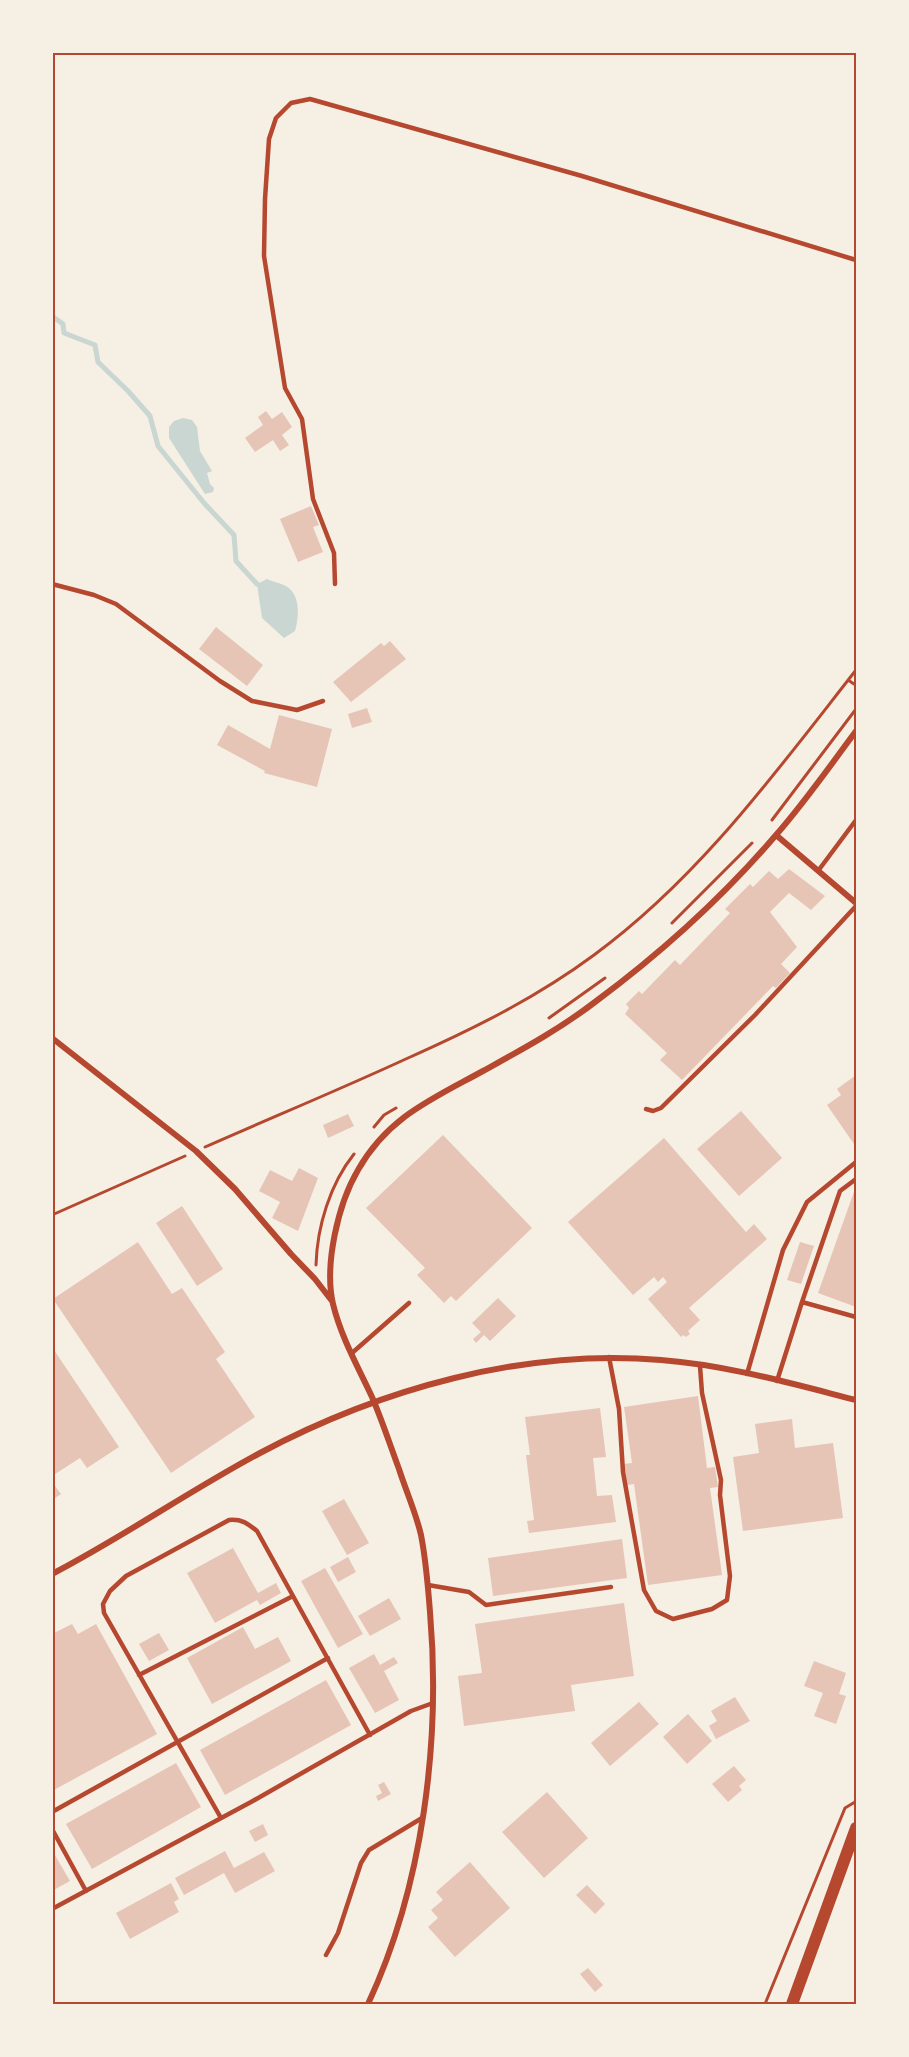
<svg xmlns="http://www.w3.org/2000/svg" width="909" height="2057" viewBox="0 0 909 2057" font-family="'Fira Sans Condensed',sans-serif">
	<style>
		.water { fill: #c9d6d2 }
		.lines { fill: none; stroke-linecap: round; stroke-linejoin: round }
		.stream { stroke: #c9d6d2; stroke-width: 5 }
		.building { fill: #e6c5b7 }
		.path { stroke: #b5482f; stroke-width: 3 }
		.service { stroke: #b5482f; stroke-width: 4.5 }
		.minor { stroke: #b5482f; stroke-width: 6 }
		.secondary { stroke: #b5482f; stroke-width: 12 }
		.neatline { fill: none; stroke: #b5482f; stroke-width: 2 }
	</style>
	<rect width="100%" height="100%" fill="#f6efe4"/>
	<!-- water -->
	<path class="water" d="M183,418l9,2 5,7 3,24 12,20 -5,2 3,11 4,4 -1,4 -8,2 -36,-56v-11l5,-6z
		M267,579c6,3 13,4 19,7 15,9 13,31 9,45l-11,7 -22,-20 -5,-34z"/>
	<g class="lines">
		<!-- stream -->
		<path class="stream" d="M52,316l11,8 1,9 31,12 3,17 30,29 22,25 8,30 46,57 30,32 2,26 21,23"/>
	</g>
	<!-- building -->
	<path class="building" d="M266,411l6,8 10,-7 10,15 -10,8 7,10 -9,6 -7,-11 -18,12 -10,-14 18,-13 -5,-8z
		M311,506l8,19 -6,2 10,25 -25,10 -18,-43z
		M216,627l47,38 -16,21 -48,-37z
		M390,641l16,18 -55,43 -18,-20 48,-39 3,3z
		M367,708l5,14 -20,6 -4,-14z
		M279,715l53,14 -15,58 -53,-14 1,-2 -48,-26 11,-20 42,24z
		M789,869l36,27 -14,14 -22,-17 -19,19 27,35 -16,17 9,9 -14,15 -3,-2 -91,94 -22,-20 7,-7 -42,-39 4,-6 -3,-4 13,-13 3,3 33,-34 5,5 50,-52 -5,-4 25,-25 3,3 16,-16 9,8z
		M856,1075v72l-29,-42 14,-10 -4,-6z
		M741,1111l41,47 -43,38 -42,-47z
		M348,1114l6,12 -26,12 -5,-13z
		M443,1135l89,93 -76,73 -5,-5 -7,7 -27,-28 8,-7 -59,-60z
		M664,1138l82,94 8,-8 13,15 -78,69 11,12 -12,11 2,3 -4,3 -3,-2 -2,2 -33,-38 19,-17 -4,-5 -5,5 -4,-5 -21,18 -65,-73z
		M299,1168l19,10 -20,53 -26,-13 8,-16 -21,-11 11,-21 22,11z
		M856,1186v121l-38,-14z
		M182,1206l41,63 -26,17 -41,-63z
		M138,1242l34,52 10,-6 43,64 -9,7 39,58 -84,56 -118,-174z
		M800,1242l14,4 -13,38 -14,-4z
		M498,1298l18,18 -26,25 -6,-6 -8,8 -3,-4 8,-7 -9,-9z
		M52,1347l67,100 -32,21 -7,-10 -28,18z
		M698,1396l9,72 8,-1 3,20 -8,1 12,87 -74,10 -14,-101 -7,1 -3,-21 8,-1 -8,-56z
		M600,1408l6,49 -13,1 4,38 15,-1 4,27 -87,11 -2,-12 7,-1 -8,-65h4l-5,-38z
		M792,1419l3,29 38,-5 10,75 -100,13 -10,-74 26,-4 -4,-29z
		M52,1482l9,12 -9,6z
		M344,1499l25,44 -22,12 -25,-44z
		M622,1539l5,39 -134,18 -5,-38z
		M233,1548l25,45 18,-10 5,10 -21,12 -3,-5 -42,23 -28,-50z
		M348,1557l8,15 -18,10 -8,-15z
		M325,1568l38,66 -25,14 -37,-67z
		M389,1598l12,21 -31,17 -12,-20z
		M624,1603l10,73 -63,9 4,26 -111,15 -6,-50 24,-3 -7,-49z
		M72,1624l6,10 18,-10 61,110 -105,57v-157z
		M243,1627l12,22 23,-12 13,24 -79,43 -25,-46z
		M159,1633l10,17 -20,11 -10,-17z
		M374,1654l6,11 14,-8 4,6 -14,8 15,29 -24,13 -26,-45z
		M814,1661l32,12 -7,21 7,2 -10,28 -22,-8 9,-23 -19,-7z
		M326,1680l25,45 -126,70 -25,-45z
		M735,1697l15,24 -34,18 -7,-13 8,-5 -6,-10z
		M639,1702l20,22 -49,42 -19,-23z
		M688,1714l24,27 -25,23 -24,-27z
		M176,1763l25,44 -109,62 -26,-45z
		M734,1766l12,14 -7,6 3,4 -14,12 -16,-18z
		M384,1782l7,12 -13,7 -2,-5 6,-3 -4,-8z
		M547,1792l41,46 -44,40 -42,-46z
		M263,1824l5,11 -13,7 -6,-11z
		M52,1850l18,31 -18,10z
		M225,1851l9,17 30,-16 11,19 -40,22 -11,-20 -40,22 -9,-17z
		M470,1862l40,46 -55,49 -27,-30 10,-9 -7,-8 12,-10 -7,-8z
		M171,1883l8,16 -5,3 5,10 -49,27 -14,-26z
		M587,1885l18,19 -10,10 -19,-19z
		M588,1968l15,17 -8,7 -15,-18z"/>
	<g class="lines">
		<!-- path -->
		<path class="path" d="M848,680l6,4 2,-1
			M772,820l84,-111
			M672,923l80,-80
			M549,1018l56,-40
			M374,1127l10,-12 12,-7
			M205,1147c68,-30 136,-58 203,-89 65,-29 128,-60 186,-103 105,-77 182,-183 262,-285
			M52,1215l133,-59
			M316,1265c1,-38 14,-81 38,-111
			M765,2004l80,-196 10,-6 1,-4"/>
		<!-- service -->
		<path class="service" d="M52,584l42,11 22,9 104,77 32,20 45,9 26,-9
			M335,584l-1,-31 -21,-54 -11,-80 -17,-31 -21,-132 1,-57 4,-60 7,-21 15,-15 19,-4 272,77 274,84
			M818,871l38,-51
			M646,1109l7,2 8,-3 94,-93 101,-109
			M802,1302l54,15
			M352,1353l57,-50
			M609,1357l10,52 4,63 21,118 12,21 17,8 39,-10 15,-9 3,-24 -10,-81 1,-15 -19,-87 -2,-27
			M747,1374l36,-124 24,-48 49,-40
			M777,1381l25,-79 38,-111 16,-12
			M428,1585l41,7 17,13 125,-18
			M139,1675l154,-79
			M52,1812l276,-154
			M221,1818l-117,-205 -1,-9 7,-13 16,-15 103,-56c13,-1 18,3 28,11l113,204
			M52,1829l34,62
			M52,1909l199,-107 160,-91 22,-8
			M326,1955l12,-22 23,-70 8,-13 53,-32"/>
		<!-- minor -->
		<path class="minor" d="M776,835l80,68
			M52,1038l144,113 39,38 56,65 24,25 17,22
			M52,1574c71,-37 137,-83 208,-121 120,-64 265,-105 401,-93 66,5 132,24 195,40
			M368,2004c55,-118 73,-263 62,-392 -2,-26 -4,-52 -9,-77 -5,-22 -15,-44 -22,-66 -9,-24 -17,-49 -27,-72 -14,-30 -31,-60 -39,-93 -9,-39 5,-100 25,-134 30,-53 74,-71 125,-99 38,-21 77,-42 112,-69 66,-49 127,-104 181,-167 29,-33 54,-69 80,-104"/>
		<!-- secondary -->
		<path class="secondary" d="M792,2004l64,-176"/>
	</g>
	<!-- border -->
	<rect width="909" height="2057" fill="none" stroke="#f6efe4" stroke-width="108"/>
	<rect x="54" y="54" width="801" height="1949" class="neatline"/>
</svg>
